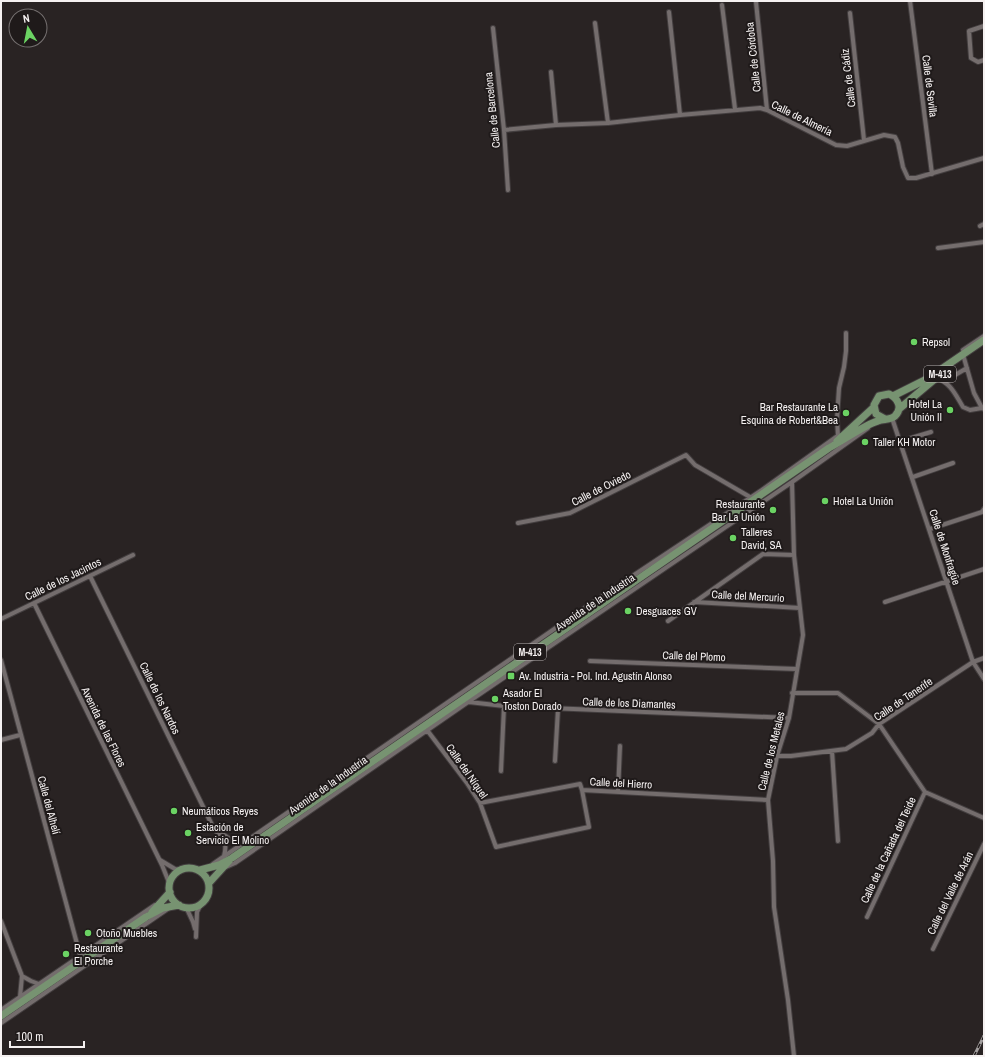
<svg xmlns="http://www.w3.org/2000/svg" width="985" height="1057" viewBox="0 0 985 1057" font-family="'Archivo Narrow',sans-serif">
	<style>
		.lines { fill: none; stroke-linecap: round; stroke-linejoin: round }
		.street-casing { stroke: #433e3f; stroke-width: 6 }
		.primary-casing { stroke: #433e3f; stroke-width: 9 }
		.street { stroke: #746d6d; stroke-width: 4 }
		.primary { stroke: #779371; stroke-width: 7 }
		.rail-casing { stroke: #a29e9e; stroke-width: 3 }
		.rail { stroke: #1f1a1a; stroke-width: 1.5; stroke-dasharray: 4.5; stroke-linecap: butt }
		.poi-dot { fill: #6bd363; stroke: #1f1a1a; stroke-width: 1.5 }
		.labels { text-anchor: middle; stroke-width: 4; stroke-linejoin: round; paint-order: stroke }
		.shield { fill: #1f1a1a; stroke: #b5b0b0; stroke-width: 1 }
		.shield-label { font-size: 10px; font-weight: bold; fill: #f5f1f1 }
		.street-label { font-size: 11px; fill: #f5f1f1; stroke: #1f1a1a }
		.poi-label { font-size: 11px; fill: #f5f1f1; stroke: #1f1a1a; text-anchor: start }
	</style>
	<rect width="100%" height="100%" fill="#292323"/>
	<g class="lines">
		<defs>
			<path id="street" d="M910,1l22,173
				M756,2l11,108
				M722,5l13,104
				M669,12l11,103
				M850,13l14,127
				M595,23l13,100
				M984,26l-15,5 2,27 7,4 6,-2
				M493,28l11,102 4,60
				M551,72l5,53
				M504,130l52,-5 52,-2 72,-8 80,-7 7,2 69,35 11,1 37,-11 11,2 3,6 5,24 5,11h8l68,-20
				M980,226l4,-2
				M938,248l46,-6
				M963,350l21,-14
				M964,358l10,35 8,15 2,1
				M936,378c15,5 19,16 27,29l7,3 12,-2
				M945,381l22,-13
				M892,418l81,244 11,17
				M838,436l-1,-17 2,-31 5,-21 2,-16v-18
				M901,441l30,-9
				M913,477l40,-14
				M792,482l2,73 9,80 -14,83 -12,38 -9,44 5,61 1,46 14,93 6,56
				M518,523l52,-10 116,-58 9,10 55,32
				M930,529l52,-17 2,-3
				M90,576l124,253c9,10 14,13 10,27
				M694,602l106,6
				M885,602l99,-33
				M34,603l128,262 8,20
				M1,619l132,-64
				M668,621l95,-67 31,1
				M1,660l79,295
				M590,661l207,8
				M792,693h46l41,31 46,68 59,26
				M469,702l35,4 285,12
				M427,730l40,53 13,20 16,44 93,-20 -7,-37
				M1,740l19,-5
				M832,751l6,90
				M777,756h14l55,-7 26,-16 7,-9 94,-62 11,-4
				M555,761l3,-52
				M501,771l3,-65
				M618,792l2,-46
				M480,803l100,-19 2,6 186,10
				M221,833l13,9 9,2
				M160,860l15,9 6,1
				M213,864l382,-263 167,-111 77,-55
				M226,867l9,-4 233,-161 324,-220 76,-54
				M186,907l7,15 2,7
				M867,917l58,-125
				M1,921l21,55 -2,21
				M196,937l1,-25 4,-8
				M933,949l51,-105
				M22,976l9,5 8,3
				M1,1010l154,-105
				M1,1023l168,-115"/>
			<path id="primary" d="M893,396l34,-17 57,-39
				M899,409l37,-31
				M837,441l37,-34
				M169 888a20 20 0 1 1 40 0a20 20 0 1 1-40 0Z
				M200,870l19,-5 13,-7 597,-410c13,-7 37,-24 49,-27 6,-2 13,-1 17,-5 8,-8 3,-18 -6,-22l-10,2 -5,9 2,9 9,5
				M209,883l20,-22
				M152,912l18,-20
				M1,1016l145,-99 17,-9 16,-3"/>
		</defs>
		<!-- street casing -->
		<use href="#street" class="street-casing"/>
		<!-- primary casing -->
		<use href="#primary" class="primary-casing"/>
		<!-- street -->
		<use href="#street" class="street"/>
		<!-- primary -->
		<use href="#primary" class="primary"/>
		<defs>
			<path id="rail" d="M974,1056l10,-20"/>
		</defs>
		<!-- rail casing -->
		<use href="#rail" class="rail-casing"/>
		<!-- rail -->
		<use href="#rail" class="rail"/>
	</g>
	<!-- markers -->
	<g class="poi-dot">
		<circle cx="914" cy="342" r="4"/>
		<circle cx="950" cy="410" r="4"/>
		<circle cx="846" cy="413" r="4"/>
		<circle cx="865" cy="442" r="4"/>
		<circle cx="825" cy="501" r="4"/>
		<circle cx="773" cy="510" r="4"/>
		<circle cx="733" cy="538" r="4"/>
		<circle cx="628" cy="611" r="4"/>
		<rect x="507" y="672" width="8" height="8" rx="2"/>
		<circle cx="495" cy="699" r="4"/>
		<circle cx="174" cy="811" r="4"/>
		<circle cx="188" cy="833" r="4"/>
		<circle cx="88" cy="933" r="4"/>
		<circle cx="66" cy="954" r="4"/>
	</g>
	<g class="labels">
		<!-- shield labels -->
		<g class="shield">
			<rect x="924" y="366" width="32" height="16" rx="3"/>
			<rect x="514" y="644" width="32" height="16" rx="3"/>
		</g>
		<g class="shield-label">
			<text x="940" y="378">M-413</text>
			<text x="530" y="656">M-413</text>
		</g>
		<!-- street labels -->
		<g class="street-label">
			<text transform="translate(753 57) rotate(-96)" y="4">Calle de Córdoba</text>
			<text transform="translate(848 78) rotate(-97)" y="4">Calle de Cádiz</text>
			<text transform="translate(930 86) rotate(83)" y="4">Calle de Sevilla</text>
			<text transform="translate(492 110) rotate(-96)" y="4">Calle de Barcelona</text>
			<text transform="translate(802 118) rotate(26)" y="4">Calle de Almería</text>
			<text transform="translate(601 488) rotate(-27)" y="4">Calle de Oviedo</text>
			<text transform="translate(945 547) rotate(72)" y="4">Calle de Monfragüe</text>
			<text transform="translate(63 579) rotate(-26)" y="4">Calle de los Jacintos</text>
			<text transform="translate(748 596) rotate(3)" y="4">Calle del Mercurio</text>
			<text transform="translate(595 602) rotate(-34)" y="4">Avenida de la Industria</text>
			<text transform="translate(694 656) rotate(2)" y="4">Calle del Plomo</text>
			<text transform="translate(160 698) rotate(64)" y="4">Calle de los Nardos</text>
			<text transform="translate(903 699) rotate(-34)" y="4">Calle de Tenerife</text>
			<text transform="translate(629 703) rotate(2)" y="4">Calle de los Diamantes</text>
			<text transform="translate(104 727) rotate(64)" y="4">Avenida de las Flores</text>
			<text transform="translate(771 751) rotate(-76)" y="4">Calle de los Metales</text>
			<text transform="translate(467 771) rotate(55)" y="4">Calle del Níquel</text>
			<text transform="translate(621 783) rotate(3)" y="4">Calle del Hierro</text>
			<text transform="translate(328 785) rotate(-35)" y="4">Avenida de la Industria</text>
			<text transform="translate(49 805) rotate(75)" y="4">Calle del Alhelí</text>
			<text transform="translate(888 850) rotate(-65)" y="4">Calle de la Cañada del Teide</text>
			<text transform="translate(950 893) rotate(-64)" y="4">Calle del Valle de Arán</text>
		</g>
		<!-- poi labels -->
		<g class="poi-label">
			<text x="922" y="346">Repsol</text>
			<text x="942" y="408" text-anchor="end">Hotel La<tspan x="942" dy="13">Unión II</tspan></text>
			<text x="838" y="411" text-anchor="end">Bar Restaurante La<tspan x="838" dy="13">Esquina de Robert&amp;Bea</tspan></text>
			<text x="873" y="446">Taller KH Motor</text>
			<text x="833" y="505">Hotel La Unión</text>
			<text x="765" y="508" text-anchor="end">Restaurante<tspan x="765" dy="13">Bar La Unión</tspan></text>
			<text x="741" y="536">Talleres<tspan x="741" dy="13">David, SA</tspan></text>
			<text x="636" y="615">Desguaces GV</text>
			<text x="519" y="680">Av. Industria - Pol. Ind. Agustín Alonso</text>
			<text x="503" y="697">Asador El<tspan x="503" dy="13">Toston Dorado</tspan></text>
			<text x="182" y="815">Neumáticos Reyes</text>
			<text x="196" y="831">Estación de<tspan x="196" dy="13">Servicio El Molino</tspan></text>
			<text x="96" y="937">Otoño Muebles</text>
			<text x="74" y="952">Restaurante<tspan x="74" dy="13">El Porche</tspan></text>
		</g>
	</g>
	<!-- border -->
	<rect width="985" height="1057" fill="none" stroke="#f5f1f1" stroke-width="4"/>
	<!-- north arrow -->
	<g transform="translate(28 28) rotate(350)"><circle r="19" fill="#1f1a1a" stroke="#757070"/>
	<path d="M0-3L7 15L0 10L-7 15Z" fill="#6bd363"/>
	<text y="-6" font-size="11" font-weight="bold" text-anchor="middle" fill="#f5f1f1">N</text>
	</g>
	<!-- scale -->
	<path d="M10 1041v6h74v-6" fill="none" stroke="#f5f1f1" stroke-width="2"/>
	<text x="16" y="1041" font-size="12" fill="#f5f1f1" stroke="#1f1a1a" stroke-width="3" paint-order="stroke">100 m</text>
</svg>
